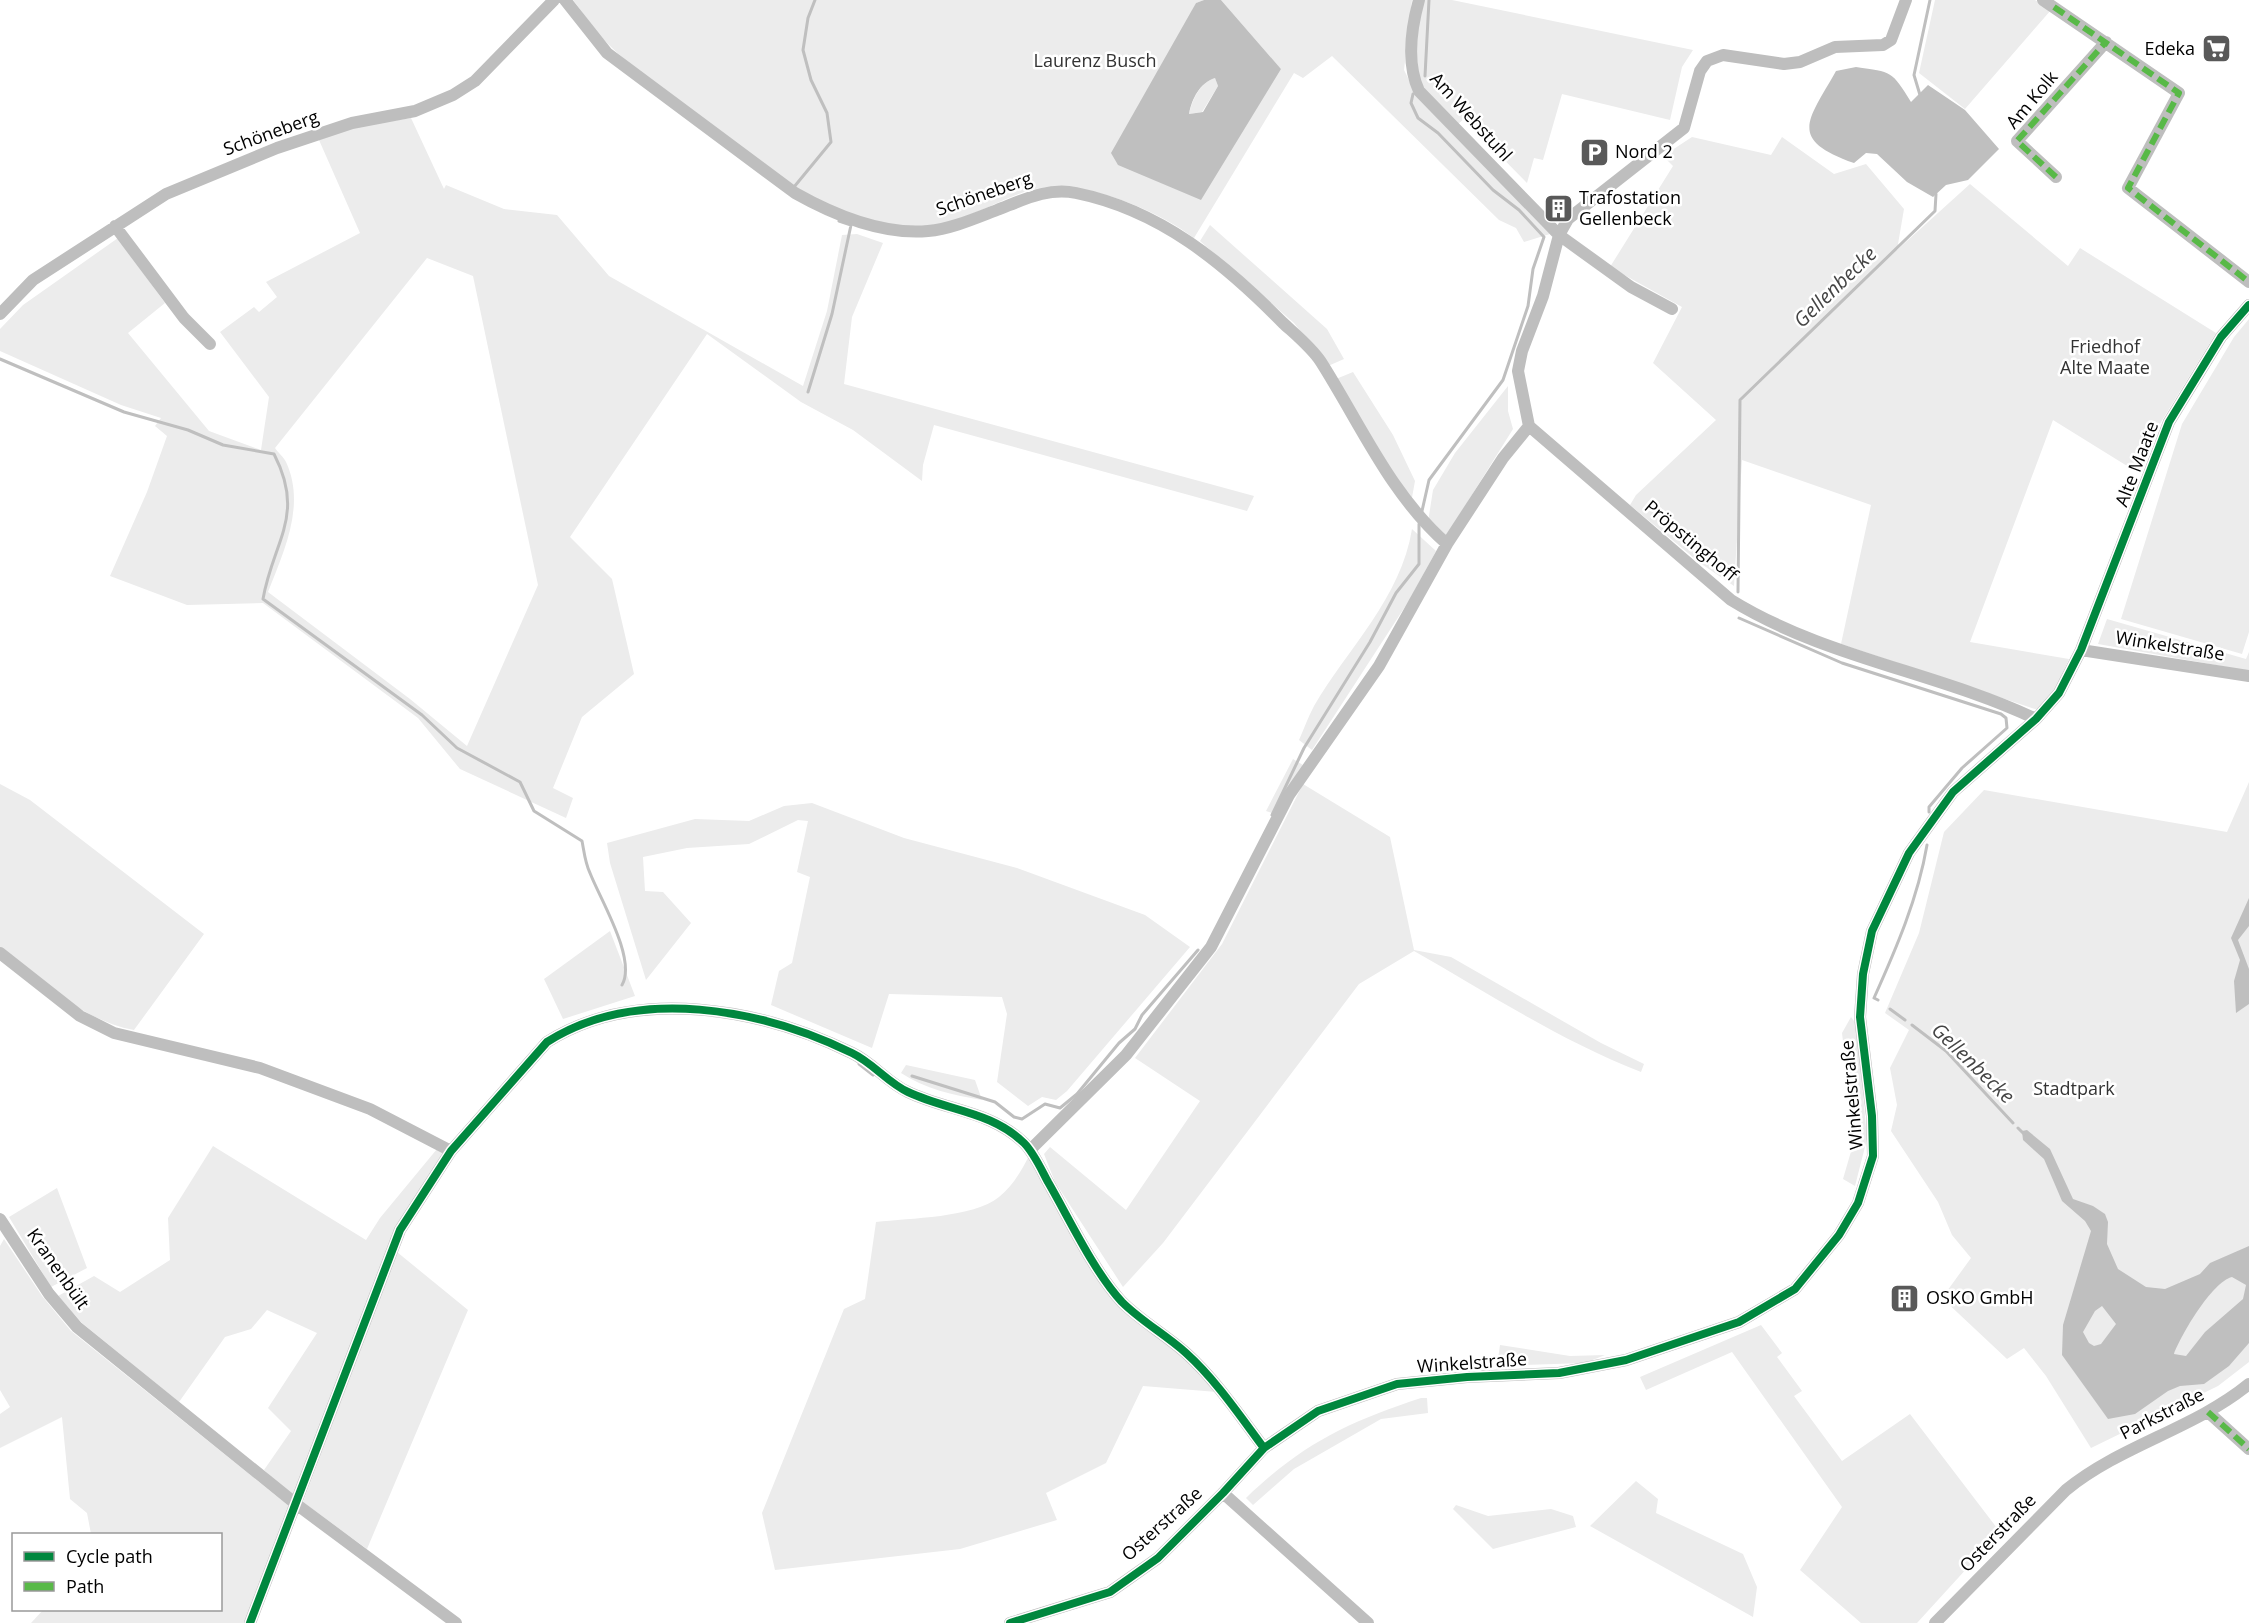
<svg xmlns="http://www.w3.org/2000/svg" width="2249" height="1623" viewBox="0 0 2249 1623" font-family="'Open Sans',sans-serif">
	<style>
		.green { fill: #ececec; fill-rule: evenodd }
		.water { fill: #bfbfbf; fill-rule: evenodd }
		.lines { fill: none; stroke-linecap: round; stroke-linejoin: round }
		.stream { stroke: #bfbfbf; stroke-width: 3 }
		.street { stroke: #bebebe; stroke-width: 12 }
		.quiet { stroke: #58b947; stroke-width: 6; stroke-dasharray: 12 6; stroke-linecap: butt }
		.cycleway-casing { stroke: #fff; stroke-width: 11 }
		.cycleway { stroke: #00873e; stroke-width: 8 }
		.labels { text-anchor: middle; stroke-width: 5; stroke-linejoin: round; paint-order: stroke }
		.poi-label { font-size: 18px; fill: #000; stroke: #fff; text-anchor: start }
		.park-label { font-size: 18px; fill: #333; stroke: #fff }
		.street-label { font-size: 18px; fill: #000; stroke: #fff }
		.water-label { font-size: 20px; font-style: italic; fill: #444; stroke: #fff }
	</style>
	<rect width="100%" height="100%" fill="#fff"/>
	<!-- green -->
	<path class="green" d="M573,0h631l-8,3 -77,162 162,-96 -60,-69h191l-8,70 14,28 132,136 -26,8 -8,-14 -17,-8 -167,-164 -29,22 -9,-5 -100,165c-40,-30 -120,-64 -170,-46 -31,11 -60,29 -93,34 -87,12 -168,-62 -232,-110 -31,-23 -65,-46 -92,-73 -13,-13 -23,-29 -34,-43z
		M1423,0h29l241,50 -11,17 -12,53 -108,-26 -19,66 -9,-2 -7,25 -63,-64 -6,5c-15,-15 -38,-33 -43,-55 -3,-18 4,-51 8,-69z
		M1935,0h100l16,10 -86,99 -46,-36z
		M1215,78l3,8 -16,26 -13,2c4,-16 11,-31 26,-36z
		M411,118l33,71 2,-4 58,24 53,6 52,61 194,110 24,-75 15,-76 15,-1 26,9 -31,74 -8,67 410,112 -7,15 -313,-86 -11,40 -1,16 -69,-51 -52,-28 -94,-68 -137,203 42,42 22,95 -52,43 -29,71 20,10 -7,20 -106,-49 -42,-51 -155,-115 -76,2 -77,-29 37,-84 20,-56 -12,-10 6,-8 -40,-13 -121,-54v-22l23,-24 95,-67 47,65 -37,30 81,98 52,19 8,-53 -49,-65 34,-25 5,5 18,-15 -11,-15 94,-49 -41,-93 35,-13zM427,258l46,18 65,309 -71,161 -57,-47 -142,-107c16,-41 38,-87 18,-130 -2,-5 -8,-9 -11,-14z
		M1692,137l79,18 11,-18 52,37 32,-10 38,45 -7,41 73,-66 98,82 12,-18 136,85 -84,136 -79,-49 -83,222 99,17 -16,35 -15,16 -197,-66 30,-139 -129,-45 -8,126 -34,-23 -70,-58 6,-10 80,-75 -63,-57 29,-56 -72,-40 63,-101 -10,-10z
		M1210,225l117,104 17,30 -16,7 -34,-43 -94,-82z
		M2249,319v313l-7,22 -121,-35 61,-195 52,-87z
		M1353,372l40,63 22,46 -4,22 -75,-124z
		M1508,386v25l5,18 -68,109 -17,-16 5,-32 22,-37z
		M1412,529l24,22 -26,48 -98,151 -13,-10c5,-11 9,-23 15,-34 34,-58 87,-108 98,-177z
		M2107,619l139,40 3,-7v19l-151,-27z
		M1293,759l10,6 -28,49 -9,-3z
		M2249,782v580l-31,24 -127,62 -45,-72 -22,-28 -17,11 -65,-61 29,-40 -19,-23 -14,-33 -47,-71 6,-26 -7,-37 19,-38 -24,-17 34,-80 25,-101 40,-42 243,42z
		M0,784l30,16 174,134 -70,96c-52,-9 -93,-51 -134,-82z
		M1303,784l87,53 24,113 37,7 150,86 43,21 -3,8c-80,-31 -153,-79 -227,-121l-55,33 -196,259 -40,44 -68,-105 -11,-28 6,-7 76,63 74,-109 -65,-43 87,-114z
		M812,803l92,35 113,30 128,47 45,32 -123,144 -11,9 -14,-3 -14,9 -31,-24 10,-68 -5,-17 -113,-3 -17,54 -101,-43 8,-34 13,-8 18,-86 -13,-5 11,-51 -10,-1 -49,24 -62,4 -44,9 2,34 18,1 28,31 -45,57 -36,-117 -3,-20 88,-24 54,2 35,-15z
		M610,931l25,65 -72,23 -19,-40z
		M1851,1017l6,8 10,114 -12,47 -12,-7 9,-31v-31l-10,-84z
		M906,1065l69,15 7,20c-29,-5 -57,-11 -81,-27z
		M213,1146l153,94 14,-22 57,-69 7,4 -45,72 -106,271 -29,-26 27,-39 -23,-23 49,-75 -50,-23 -16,19 -26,8 -46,65 -97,-79 -24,-27 36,-20 26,16 50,-32 -2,-42z
		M1029,1156l72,122 84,77 32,37 -74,-6 -37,77 -60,30 11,27 -97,29 -185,21 -13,-57 82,-204 21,-10 11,-77c34,-4 97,-4 123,-25 14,-11 22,-26 30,-41z
		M57,1188l30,80 -36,19 -42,-70z
		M4,1239l38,57 29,35 218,175 -45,117h-213l12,-13h177v-76h-129l-4,-21 -17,-14 -8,-82 -62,31v-34l10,-7 -10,-17v-144z
		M397,1252l71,58 -101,239 -64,-47z
		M1761,1325l21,28 -5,4 25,34 -8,5 48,65 68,-47 90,118 -83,91h-56l-61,-53 42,-63 -110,-155 -86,38 -6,-13z
		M1500,1345l70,11 35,-1 -20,8 -88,3z
		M1421,1398h6l1,15 -47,6 -87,50 -41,36 -7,-7c56,-54 102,-76 175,-100z
		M1636,1481l22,18 -2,14 87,41 14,33 -4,30 -163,-91z
		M1456,1505l32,11 63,-7 22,7 3,11 -83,22 -40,-40z"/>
	<!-- water -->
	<path class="water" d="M1204,0h17l60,69 -80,131 -83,-35 -7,-12 85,-150zM1215,78l3,8 -15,26 -14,2c3,-16 11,-31 26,-36z
		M1856,67c36,5 36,4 55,35l17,-17 37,25 34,39 -31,31 -22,5 -13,12 -26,-15 -30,-28 -11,-1 -12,10c-67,-24 -46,-42 -18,-92z
		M2249,898v28l-11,14 11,29v35l-13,9 -2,-32 6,-21 -9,-22z
		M2027,1130l23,19 23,50 20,7 12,8 3,8 -1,22 11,25 28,18 19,2 35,-15 10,-11 39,-17v97l-20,23 -25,18 -24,2 -12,5 -33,23 -27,5 -46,-64 1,-30 28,-94 -6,-10 -23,-20 -18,-42 -21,-19 -1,-9zM2232,1277l14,8 -3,14 -38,33 -19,24 -12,-2c7,-19 38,-72 58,-77zM2102,1306l14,18 -15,20 -7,2 -5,-3 -6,-11 12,-21z"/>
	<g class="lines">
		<!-- stream -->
		<path class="stream" d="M1425,76l4,-76
			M1413,94l-2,9 7,15 20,15 55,57 26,20 25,27 -11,32 -5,37 -25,74 -74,100 -7,31
			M1920,95l-6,-20 16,-75
			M794,187l37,-45 -4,-29 -16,-33 -8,-30 5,-32 7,-18
			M0,359l124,53 64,18 35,15 51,9c32,62 -1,87 -11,145l159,116 35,33 63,34 14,29 48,30c2,10 3,22 8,32 10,26 47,86 32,112
			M808,392l24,-78 19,-89 -12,-4
			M1738,592l2,-192 195,-189 1,-17
			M1739,618l103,45 159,51 5,4 1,10 -45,40 -33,39v5
			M1272,815l32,-67 66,-106 26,-49 23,-29v-40
			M1878,1000l-4,-2c22,-49 44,-100 53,-153
			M1890,1009l15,11
			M1912,1025l34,26 67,72
			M859,1064l14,11
			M912,1076l83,26 19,15 8,2 23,-15 15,4 17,-14 42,-51 16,-14 7,-14 56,-65
			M2018,1128l6,6"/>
		<!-- street -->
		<path class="street" d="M565,0l42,53 188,140c39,22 88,42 133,38 23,-2 48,-13 69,-21 26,-10 51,-23 79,-17 84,17 148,70 207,130 13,12 29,25 38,39 40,63 69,132 126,182
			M1419,0c-8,29 -13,63 0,91l140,144 72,52 41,22
			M1906,0l-15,40 -8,5 -48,2 -35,15 -16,2 -61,-9 -16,6 -7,10 -16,57 -116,91 -9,16 -16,61 -21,55 -4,20 11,55 202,174c94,58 206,72 305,119
			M2043,0l136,93 -51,95 121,94
			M2056,177l-39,-36 89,-99
			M115,226l69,92 26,26
			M0,314l33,-34 133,-86 111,-46 75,-25 63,-12 38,-16 22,-14 79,-81
			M2081,650l168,26
			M0,953l80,63 34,17 146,35 110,41 81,42
			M1030,1150l96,-95 85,-108 78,-152 90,-129 68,-122 56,-86 26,-32
			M0,1219l49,75 28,33 219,177 160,119
			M2208,1412l41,37
			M1223,1493l145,130
			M250,1623l150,-393 51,-79 96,-109c90,-57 215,-33 305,11 21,10 36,30 56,39 40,19 83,19 116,51 10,10 17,26 24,39 21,36 46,90 74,120 19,19 44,33 64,51 30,27 54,63 78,95
			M1010,1623l100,-31 48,-34 65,-65 41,-45 54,-37 79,-27 70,-7 92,-4 67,-13 113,-38 56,-33 44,-54 19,-32 15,-47 -1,-40 -12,-99 3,-43 9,-43 37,-78 44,-61 83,-73 23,-26 22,-43 88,-228 52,-85 28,-32
			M1935,1623l131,-133c55,-45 128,-61 183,-106"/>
		<!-- quiet -->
		<path class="quiet" d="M2054,7l125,86 -51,95 121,94
			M2056,177l-39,-36 89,-99
			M2208,1412l41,37"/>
		<defs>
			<path id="cycleway" d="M250,1623l150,-393 51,-79 96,-109c90,-57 215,-33 305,11 21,10 36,30 56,39 40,19 83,19 116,51 10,10 17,26 24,39 21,36 46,90 74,120 19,19 44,33 64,51 30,27 54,63 78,95
				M1010,1623l100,-31 48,-34 65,-65 41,-45 54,-37 79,-27 70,-7 92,-4 67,-13 113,-38 56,-33 44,-54 19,-32 15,-47 -1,-40 -12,-99 3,-43 9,-43 37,-78 44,-61 83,-73 23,-26 22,-43 88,-228 52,-85 28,-32"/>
		</defs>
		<!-- cycleway casing -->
		<use href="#cycleway" class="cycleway-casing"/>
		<!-- cycleway -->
		<use href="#cycleway" class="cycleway"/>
	</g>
	<!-- icons -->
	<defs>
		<symbol id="supermarket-square" viewBox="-11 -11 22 22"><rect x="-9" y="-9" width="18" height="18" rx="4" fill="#595959" stroke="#fff"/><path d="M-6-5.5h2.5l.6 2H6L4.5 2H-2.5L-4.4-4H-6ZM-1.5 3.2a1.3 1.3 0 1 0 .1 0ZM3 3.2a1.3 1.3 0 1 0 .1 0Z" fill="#fff"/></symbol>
		<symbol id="parking-square" viewBox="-11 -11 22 22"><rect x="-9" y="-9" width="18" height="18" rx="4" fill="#595959" stroke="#fff"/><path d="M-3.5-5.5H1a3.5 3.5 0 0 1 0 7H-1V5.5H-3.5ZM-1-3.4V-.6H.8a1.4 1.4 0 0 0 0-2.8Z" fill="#fff"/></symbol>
		<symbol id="building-square" viewBox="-11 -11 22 22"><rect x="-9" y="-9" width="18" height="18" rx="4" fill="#595959" stroke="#fff"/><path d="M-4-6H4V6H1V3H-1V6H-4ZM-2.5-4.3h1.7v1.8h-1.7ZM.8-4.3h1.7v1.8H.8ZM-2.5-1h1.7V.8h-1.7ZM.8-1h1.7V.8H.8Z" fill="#fff"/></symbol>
	</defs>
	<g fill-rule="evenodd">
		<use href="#supermarket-square" x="2200" y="32" width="33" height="33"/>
		<use href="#parking-square" x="1578" y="136" width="33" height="33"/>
		<use href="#building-square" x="1542" y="192" width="33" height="33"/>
		<use href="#building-square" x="1888" y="1282" width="33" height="33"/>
	</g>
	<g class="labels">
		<!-- poi labels -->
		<g class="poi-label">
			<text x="2195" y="55" text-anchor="end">Edeka</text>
			<text x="1615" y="158">Nord 2</text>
			<text x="1579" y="204">Trafostation<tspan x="1579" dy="21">Gellenbeck</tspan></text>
			<text x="1926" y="1304">OSKO GmbH</text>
		</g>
		<!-- park labels -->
		<g class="park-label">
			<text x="1095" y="67">Laurenz Busch</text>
			<text x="2105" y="353">Friedhof<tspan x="2105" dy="21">Alte Maate</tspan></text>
			<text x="2074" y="1095">Stadtpark</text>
		</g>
		<!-- street labels -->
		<g class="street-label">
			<text transform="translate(2032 100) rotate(-50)" y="6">Am Kolk</text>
			<text transform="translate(1471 117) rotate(48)" y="6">Am Webstuhl</text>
			<text transform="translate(271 133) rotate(-20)" y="6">Schöneberg</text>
			<text transform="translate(984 194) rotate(-19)" y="6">Schöneberg</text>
			<text transform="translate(2137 464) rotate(-69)" y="6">Alte Maate</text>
			<text transform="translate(1691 541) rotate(40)" y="6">Pröpstinghoff</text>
			<text transform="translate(2170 646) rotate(9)" y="6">Winkelstraße</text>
			<text transform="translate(1852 1095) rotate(-95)" y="6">Winkelstraße</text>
			<text transform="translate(58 1269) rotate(55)" y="6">Kranenbült</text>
			<text transform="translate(1472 1363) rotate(-4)" y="6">Winkelstraße</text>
			<text transform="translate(2162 1414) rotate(-27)" y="6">Parkstraße</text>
			<text transform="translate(1162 1524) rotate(-42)" y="6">Osterstraße</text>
			<text transform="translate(1998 1533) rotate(-46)" y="6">Osterstraße</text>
		</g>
		<!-- water labels -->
		<g class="water-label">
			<text transform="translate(1835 287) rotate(-44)" y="7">Gellenbecke</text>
			<text transform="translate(1973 1063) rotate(44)" y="7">Gellenbecke</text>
		</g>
	</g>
	<!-- legend -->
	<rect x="12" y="1533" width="210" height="78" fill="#ffffff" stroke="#999999" stroke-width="1.5"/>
	<rect x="24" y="1552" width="30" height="9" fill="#00873e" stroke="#999999" stroke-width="1.5"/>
	<text x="66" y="1563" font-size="18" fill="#000000">Cycle path</text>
	<rect x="24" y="1582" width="30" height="9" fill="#58b947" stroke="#999999" stroke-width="1.5"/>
	<text x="66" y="1593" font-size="18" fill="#000000">Path</text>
</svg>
